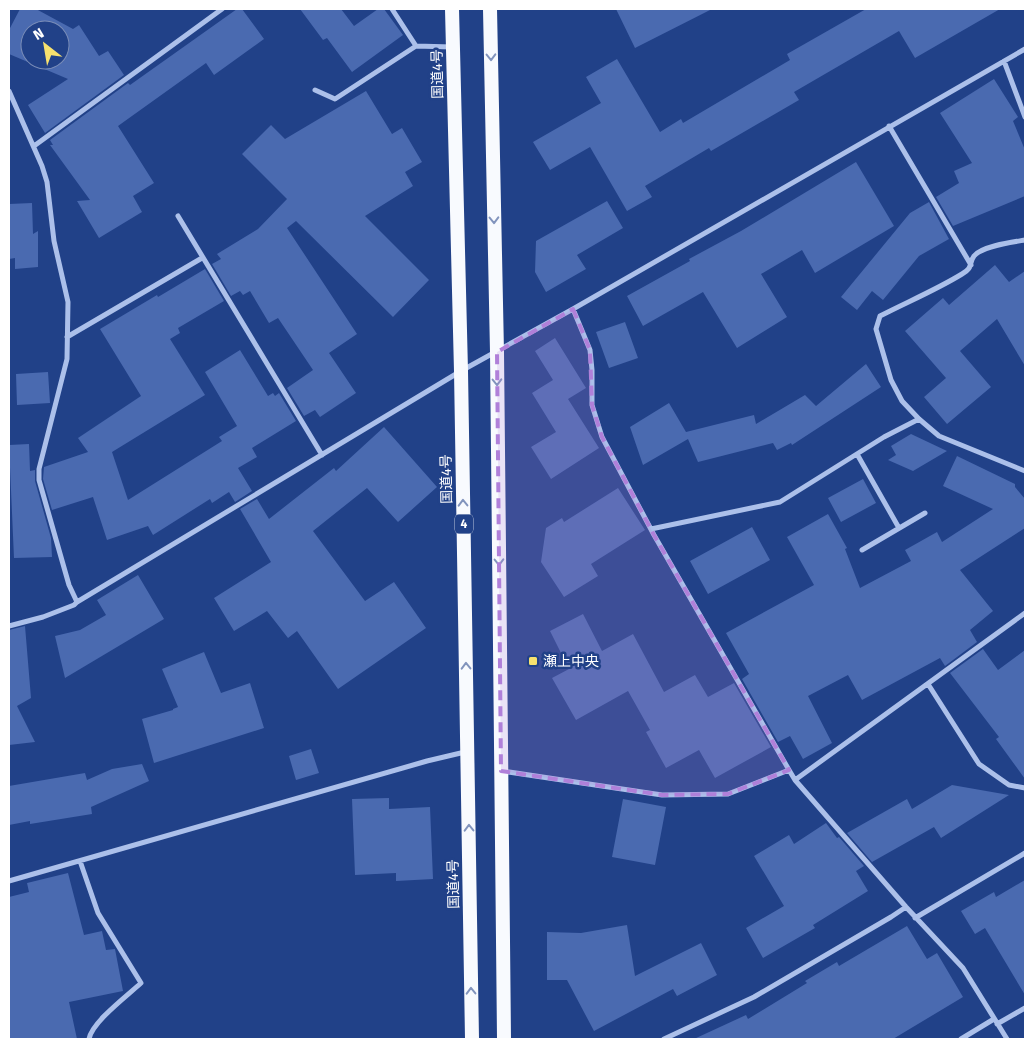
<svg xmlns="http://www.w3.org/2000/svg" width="1034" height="1048" viewBox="0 0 1034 1048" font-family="'Fira Sans','Noto Sans JP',sans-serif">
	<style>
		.building { fill: #4a6ab0; fill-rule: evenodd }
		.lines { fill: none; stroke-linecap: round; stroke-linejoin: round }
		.minor { stroke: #acc0ea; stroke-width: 5 }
		.trunk { stroke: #f8fafe; stroke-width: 14 }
		.oneway { stroke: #8294bd }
		.marked { fill: #b080d9; fill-opacity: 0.2; stroke: #b080d9; stroke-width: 4; stroke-dasharray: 10 6; stroke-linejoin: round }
		.poi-dot { fill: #f7e16e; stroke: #214188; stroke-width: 2 }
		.labels { text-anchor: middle; stroke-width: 5; stroke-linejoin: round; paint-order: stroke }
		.shield { fill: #214188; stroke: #bcc6db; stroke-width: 1 }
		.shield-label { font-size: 12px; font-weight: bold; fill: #fff }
		.street-label { font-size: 14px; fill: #fff; stroke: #214188 }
		.poi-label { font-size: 14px; fill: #fff; stroke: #214188; text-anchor: start }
	</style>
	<rect width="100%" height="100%" fill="#214188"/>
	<!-- building -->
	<path class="building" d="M20,9h16l37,20 6,-4 20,31 9,-5 16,24 -79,58 -17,-28 40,-26 -59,-25v-24zM30,30h30v30h-30z
		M237,9h5l22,30 -50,36 -8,-12 -88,63 36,57 -21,13 9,16 -43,26 -22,-37 13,-1 -40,-55h3l-3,-5 78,-57 2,2z
		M300,9h41l13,17 24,-17h6l19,26 -51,37 -25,-34 -4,2z
		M616,9h96l-77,39z
		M866,9h134l-85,49 -16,-27 -105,61 5,8 -88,51 -2,-3 -64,38 7,11 -25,14 -37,-64 -40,23 -17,-28 68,-39 -15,-26 31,-18 43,73 21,-13 2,4 107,-63 -3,-6z
		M994,79l24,38 -5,4 12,29v46l-72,30 -17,-29 23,-14 -5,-12 18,-8 -32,-50z
		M366,91l26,43 10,-6 20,34 -17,10 8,14 -48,30 64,64 -36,37 -97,-96 -9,7 70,106 -28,19 27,40 -36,24 -5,-7 -11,6 -17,-28 26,-18 -35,-52 -9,5 -19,-32 -7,4 -3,-4 -9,5 -19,-32 9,-5 -4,-5 41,-25 29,-30 -45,-45 29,-29 14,14z
		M856,162l38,64 -79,47 -13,-23 -41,24 26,43 -50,31 -34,-56 -60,34 -16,-30 63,-35 -1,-2 52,-28z
		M607,201l16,27 -46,27 9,14 -40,23 -11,-20 1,-31z
		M929,202l20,37 -30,17 -36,44 -11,-9 -15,19 -16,-13 69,-84z
		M32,203l1,31 5,-3v36l-23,2v-11l-6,1v-55z
		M995,265l14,17 16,-11v95l-28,-47 -37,32 31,36 -44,37 -23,-27 22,-19 -41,-47 38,-33 6,7z
		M205,269l19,32 -46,27 2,5 -10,6 35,56 -93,57 16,48 94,-59 -3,-4 18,-11 -32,-54 35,-22 28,46 5,-3 2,3 4,-3 17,28 -44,27 5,9 -19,11 14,23 -17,11 -6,-10 -17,11 -2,-4 -57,36 -5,-9 -41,14 -14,-43 -41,13 -9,-31 1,-12 44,-15 -10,-14 63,-42 -41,-67 57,-34 1,2z
		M625,322l13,36 -29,10 -13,-36z
		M555,338l31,50 -18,11 31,49 -48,31 -20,-32 25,-15 -24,-39 21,-13 -18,-29z
		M866,364l15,23 -89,58 -1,-2 -14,7 -4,-7 -75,19 -10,-23 -45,26 -13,-38 39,-24 17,29 68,-17 2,9 49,-29 11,11z
		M48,372l2,31 -33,2 -1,-31z
		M384,427l53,60 -39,35 -31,-34 -54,43 52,70 29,-19 32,46 -88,61 -41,-58 -9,7 -21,-27 -33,20 -20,-33 57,-36 -31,-53 17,-10 12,20 65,-51 2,3z
		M911,434l36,17 -34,20 -25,-11 8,-5 -5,-9z
		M29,444l1,27 5,-1v11l16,57 1,19 -38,1 -5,-113z
		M957,456l58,28v3l10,12v29l-65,42 33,41 -23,19 7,12 -32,24 -5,-8 -78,42 -14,-25 -40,21 24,47 -29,16 -13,-23 -12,6 -36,-63 7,-5 -23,-41 88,-48 -27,-48 41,-23 19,34 -2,1 15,39 51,-27 -6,-11 32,-18 5,10 51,-33 -50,-23z
		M863,479l13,24 -35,19 -13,-24z
		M618,488l27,42 -54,34 7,12 -34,21 -23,-35 5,-34 16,-10 2,4z
		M752,527l18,33 -62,34 -18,-33z
		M138,575l26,44 -99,59 -10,-42 25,-6 26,-15 -9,-15z
		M583,614l19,37 31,-17 31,58 31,-17 13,22 26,-14 37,64 -56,31 -16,-28 -33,18 -20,-36 4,-2 -22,-39 -52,29 -24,-42 17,-9 -19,-38z
		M25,626l6,72 -14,8 18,36 -26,3v-115z
		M983,649l15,21 27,-20v129l-29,-40 3,-2 -49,-64z
		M204,652l17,41 29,-10 14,45 -110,35 -12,-44 31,-9v-1l5,-2 -16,-38z
		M311,749l8,24 -23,7 -7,-24z
		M142,764l7,17 -58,26 1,7 -62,10v-3l-21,4v-39l76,-13 2,7 25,-11z
		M952,785l57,10 -68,43 -7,-11 -62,35 -25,-29 60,-34 5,10z
		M389,798v11l41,-2 3,72 -37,2v-8l-41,2 -3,-76z
		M623,799l43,8 -11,58 -43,-8z
		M826,823l11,15 2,-1 25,29 -8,5 12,20 -55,34 2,3 -52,30 -17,-30 38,-22 -30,-50 35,-21 5,9z
		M68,873l16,62 18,-4 4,19 9,-1 8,42 -54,11 8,37h-68v-142l20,-5 -2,-9z
		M1025,880v115l-40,-67 -10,6 -14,-23 33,-19 2,5z
		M627,925l8,51 66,-33 16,32 -40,21 -4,-7 -79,42 -27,-51h-20v-48l34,1z
		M907,926l20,33 10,-6 26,44 -70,42h-199l52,-24 2,4 59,-36 -2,-2 32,-19 2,4z"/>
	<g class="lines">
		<!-- minor -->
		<path class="minor" d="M392,9l24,37
			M1004,61l21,56
			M315,90l20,9 81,-53 36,1
			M9,91l33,75 5,16 7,59 14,61 -1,57 -28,110v11l30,105 8,17
			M889,126l82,139
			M34,146l188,-137
			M178,216l144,239
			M1025,240c-12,2 -43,6 -51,16 -6,8 0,11 -12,18 -26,16 -55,28 -82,42l-4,13 15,51 11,21 17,18 20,17 86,35
			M573,309l17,41 2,20v35l10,32 52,98 135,235 6,10 111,127 57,61 44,71
			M67,337l135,-79
			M857,454l42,74
			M651,529l129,-27 104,-65 35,-18
			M862,550l63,-37
			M9,626l34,-9 31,-12 3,-3 384,-231 112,-62 452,-260
			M928,684l51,80 30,21 16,3
			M502,771l160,24 66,-1 61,-24
			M795,780l230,-167
			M80,861l18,52 43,70c-14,13 -49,39 -52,56
			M9,881l418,-120 38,-9
			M915,918l110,-65
			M997,1024l28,-16
			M664,1039l90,-42 137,-80 15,-10
			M961,1039l33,-20"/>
		<!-- trunk -->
		<path class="trunk" d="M452,9l9,362 11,668
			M490,9l7,343 7,687"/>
	</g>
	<!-- one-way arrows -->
	<defs><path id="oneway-chevron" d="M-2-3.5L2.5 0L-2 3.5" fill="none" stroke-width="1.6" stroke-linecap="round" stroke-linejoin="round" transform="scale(1.25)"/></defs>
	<g class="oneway">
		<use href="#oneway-chevron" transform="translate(491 57) rotate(89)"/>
		<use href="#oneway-chevron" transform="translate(494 220) rotate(89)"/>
		<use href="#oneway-chevron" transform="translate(497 382) rotate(89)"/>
		<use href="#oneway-chevron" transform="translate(463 503) rotate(-91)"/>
		<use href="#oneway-chevron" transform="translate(499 562) rotate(89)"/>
		<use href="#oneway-chevron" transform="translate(466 666) rotate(-91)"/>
		<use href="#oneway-chevron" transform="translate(469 828) rotate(-91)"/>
		<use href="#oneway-chevron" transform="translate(471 991) rotate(-91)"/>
	</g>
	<!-- marked area -->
	<path class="marked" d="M573,309l17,41 2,55 10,32 52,98 135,235 -61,24 -66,1 -161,-24 -4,-419z"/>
	<!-- markers -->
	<rect class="poi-dot" x="528" y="656" width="10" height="10" rx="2.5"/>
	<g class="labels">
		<!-- shield labels -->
		<rect class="shield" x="455" y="514.5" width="18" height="19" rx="4"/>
		<g class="shield-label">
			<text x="464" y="528">4</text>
		</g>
		<!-- street labels -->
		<g class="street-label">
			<text transform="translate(437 74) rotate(-91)" y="5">国道4号</text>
			<text transform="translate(446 479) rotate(-91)" y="5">国道4号</text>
			<text transform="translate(453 884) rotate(-91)" y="5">国道4号</text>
		</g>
		<!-- poi labels -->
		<g class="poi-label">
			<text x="543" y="666">瀬上中央</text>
		</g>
	</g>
	<!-- border -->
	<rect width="1034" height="1048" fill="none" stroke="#ffffff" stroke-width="20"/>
	<!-- north arrow -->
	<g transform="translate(45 45) rotate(329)"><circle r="24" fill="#214188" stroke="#7a8db8"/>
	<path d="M0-4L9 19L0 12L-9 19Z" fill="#f7e16e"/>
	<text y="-8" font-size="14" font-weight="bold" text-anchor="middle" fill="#ffffff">N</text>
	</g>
</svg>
